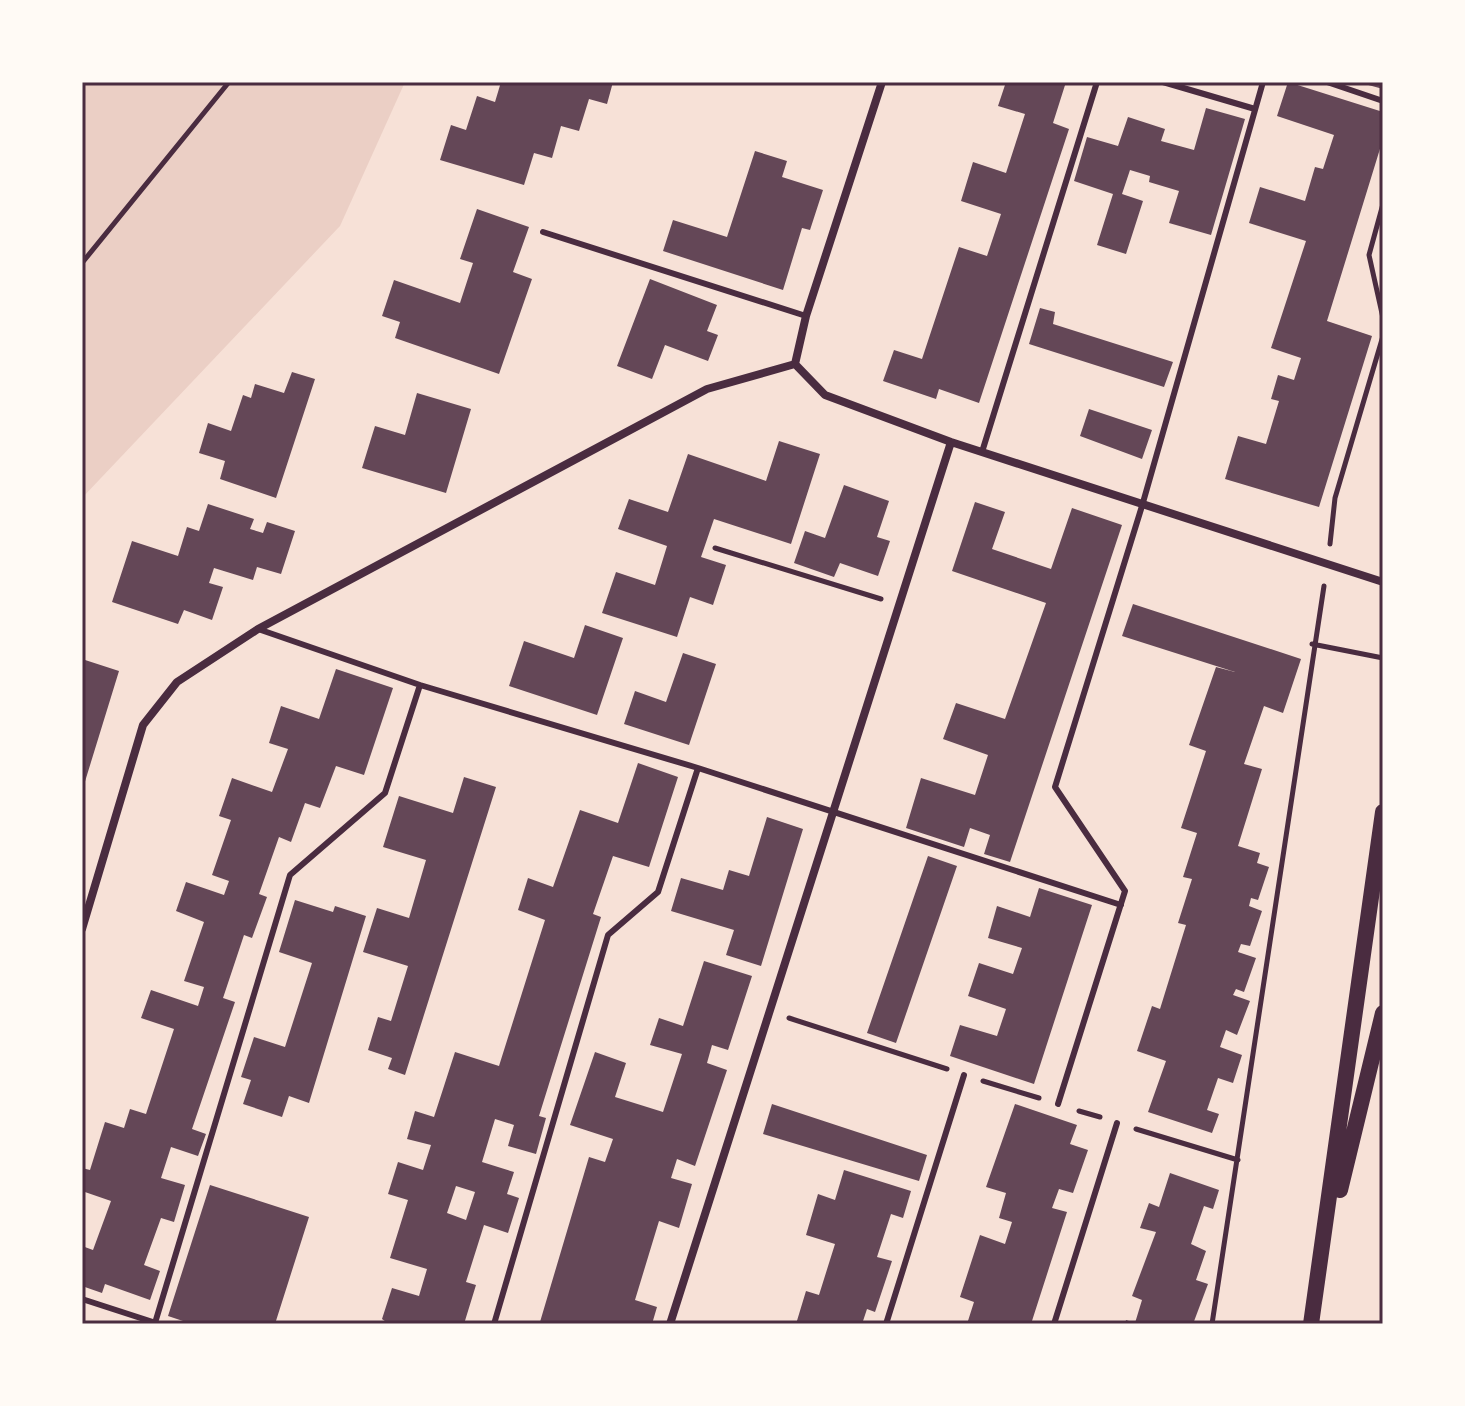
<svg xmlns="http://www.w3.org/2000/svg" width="1465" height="1406" viewBox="0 0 1465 1406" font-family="Ubuntu,sans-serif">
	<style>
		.green { fill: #ebcfc5 }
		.building { fill: #644757; fill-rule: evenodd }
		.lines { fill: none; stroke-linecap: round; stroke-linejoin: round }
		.path { stroke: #4a2c40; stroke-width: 5 }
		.service { stroke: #4a2c40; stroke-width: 6 }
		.minor { stroke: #4a2c40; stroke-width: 8 }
		.secondary { stroke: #4a2c40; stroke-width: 16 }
		.neatline { fill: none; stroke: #4a2c40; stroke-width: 3 }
	</style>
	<rect width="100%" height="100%" fill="#f7e1d7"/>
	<!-- green -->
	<path class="green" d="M82,82h323l-65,144 -258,272z"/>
	<!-- building -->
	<path class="building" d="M501,82h112l-6,22 -18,-5 -10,32 -18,-5 -9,32 -18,-5 -10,32 -84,-25 11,-35 15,5 11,-34 18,6z
		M1006,82h60l-13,41 16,6 -90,274 -40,-14 -3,10 -53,-18 11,-31 28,9 37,-112 28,9 14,-42 -40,-13 12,-39 33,11 19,-59 -27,-8z
		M1288,82l95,30v27l-56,182 45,15 -53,171 -94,-28 13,-43 28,8 13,-43 -8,-2 7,-24 16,5 7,-22 -30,-10 35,-107 -57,-18 11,-36 45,14 10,-34 8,2 11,-34 -57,-19z
		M1361,82h22v7l-22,-6z
		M1206,108l39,11 -34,116 -42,-12 10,-32 -30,-9 1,-6 -20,-6 -8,24 21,7 -17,53 -29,-9 16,-51 -39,-13 13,-44 31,9 10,-29 37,12 -4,12 33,9z
		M755,151l32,10 -5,16 41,13 -13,40 -8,-2 -19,62 -120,-39 10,-31 54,17z
		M477,209l52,18 -16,45 19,7 -33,95 -104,-36 5,-16 -18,-6 12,-36 66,23 13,-40 -13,-4z
		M650,279l67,26 -10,26 11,4 -10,26 -43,-16 -13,34 -35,-13z
		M1040,308l15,4 -2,12 120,38 -9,25 -135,-43z
		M292,372l23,7 -39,119 -56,-19 5,-18 -26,-8 9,-30 23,8 12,-36 8,3 4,-14 29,9z
		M417,393l54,16 -25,84 -84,-25 13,-42 30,9z
		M1089,409l63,21 -10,29 -62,-23z
		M779,441l41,13 -29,90 -77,-25 -13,38 25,8 -13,40 -23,-8 -13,40 -75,-24 14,-41 39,13 12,-39 -49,-17 11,-30 39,13 20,-58 78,27z
		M844,485l45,16 -12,36 13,4 -12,35 -38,-13 -6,14 -40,-14 11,-32 20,7z
		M975,502l30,10 -13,37 59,20 21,-61 50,17 -112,337 -26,-8 6,-19 -20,-7 -6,19 -58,-19 15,-50 54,17 13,-40 -45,-16 13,-36 49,16 41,-116 -94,-32z
		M208,504l46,15 -4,10 13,4 4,-11 28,9 -14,43 -24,-7 -4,13 -39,-12 -5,15 14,4 -11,33 -28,-10 -6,14 -66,-22 20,-61 46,15 9,-29 12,4z
		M1133,604l168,55 -18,54 -19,-7 -20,58 18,5 -24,77 22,7 -3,10 12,4 -11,33 -7,-2 -2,8 13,5 -12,35 -9,-2 -3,8 18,6 -12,34 -8,-3 -3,6 17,6 -13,34 -11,-5 -6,17 22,8 -9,28 -15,-5 -11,32 12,4 -7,19 -64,-21 18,-51 -29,-10 15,-45 8,3 26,-84 -8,-2 14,-44 -9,-2 14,-44 -16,-5 25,-77 -17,-6 27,-78 19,5 -113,-36z
		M585,625l38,13 -26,77 -88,-29 15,-45 50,17z
		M683,653l33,11 -27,81 -65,-21 11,-33 31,11z
		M82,659l37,12 -36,117h-1z
		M336,669l57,19 -29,87 -28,-9 -16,42 -15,-5 -14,39 -12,-5 -20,57 8,3 -15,41 -8,-3 -21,63 12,4 -43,127 14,5 -8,22 -27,-9 -10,31 24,7 -11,37 -13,-4 -17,47 16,6 -10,29 -45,-16 -3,9 -20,-7v-40l11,4 18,-49 -29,-10v-23l8,2 15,-48 19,6 6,-19 16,5 28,-85 -33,-11 10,-28 47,16 6,-19 -20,-6 20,-59 -28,-11 10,-29 38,13 5,-14 -17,-6 19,-55 -12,-4 13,-38 40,14 16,-43 -19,-6 12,-37 38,13z
		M638,763l40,14 -29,90 -36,-11 -20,58 8,3 -62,199 7,2 -10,36 -28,-8 6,-21 -19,-6 -13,43 32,10 -7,22 12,4 -11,35 -24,-8 -18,57 10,3 -12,39h-75l-7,-5 10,-31 27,8 8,-27 -37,-11 18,-58 -20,-6 10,-32 25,8 8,-25 -24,-6 8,-28 19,6 21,-65 44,14 46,-146 -27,-10 10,-32 25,9 27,-77 38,13zM456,1186l19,6 -9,28 -19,-7z
		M464,777l32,10 -91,288 -17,-6 4,-11 -24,-8 10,-33 13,4 17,-55 -45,-14 14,-44 32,10 17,-58 -43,-13 16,-51 54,17z
		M767,817l36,12 -42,137 -35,-11 8,-25 -63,-19 10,-33 42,12 6,-20 20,6z
		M928,856l29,10 -61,177 -29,-10z
		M1039,888l53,17 -58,179 -84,-28 10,-31 37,11 9,-27 -38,-13 11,-33 34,11 9,-26 -34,-10 9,-32 33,11z
		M295,900l38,12 2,-6 31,10 -57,187 -20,-7 -7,21 -39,-13 8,-24 -10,-3 13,-40 31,10 27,-84 -33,-11z
		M704,961l48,15 -24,74 -16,-5 -5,18 20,7 -32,96 -18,-7 -6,19 21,6 -13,44 -20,-7 -24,79 22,7 -5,17 -112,-2 49,-165 16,5 8,-23 -43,-14 25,-73 31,11 -11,34 48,15 19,-58 -32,-9 9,-27 24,8z
		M772,1104l155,51 -8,26 -156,-47z
		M1015,1104l62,21 -7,19 18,6 -15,43 -14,-4 -7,19 15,4 -36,112h-64l7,-22 -14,-5 20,-62 25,9 7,-22 -13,-4 7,-25 -20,-6z
		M844,1170l67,21 -8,27 -12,-4 -14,43 15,4 -17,51 -8,-3 -5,15h-66l10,-33 13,4 16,-51 -29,-9 12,-41 17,6z
		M1170,1173l49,17 -6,19 -9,-3 -13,38 15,7 -10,29 12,4 -15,40h-68l1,-4 9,3 7,-23 -10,-4 24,-64 -16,-4 9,-25 10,4z
		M210,1185l99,32 -34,107h-83l-24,-8z"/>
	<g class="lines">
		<!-- path -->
		<path class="path" d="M1383,204l-14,51 14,63
			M82,263l147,-181
			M1330,544l5,-46 48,-162
			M715,548l166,51
			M1312,644l71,14
			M789,1018l158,51
			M983,1081l56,17
			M1079,1111l21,6
			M1136,1129l102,31
			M1212,1324l112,-738"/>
		<!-- service -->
		<path class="service" d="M1163,82l92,27
			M1327,82l56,19
			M543,232l263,84
			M982,452l115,-370
			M258,629l162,56 278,83 423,137
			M1058,1104l67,-213 -70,-104 87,-281 121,-424
			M82,1299l77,25
			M155,1323l135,-448 95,-82 35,-108
			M494,1324l114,-389 50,-43 40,-124
			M886,1324l78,-249
			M1054,1324l63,-201"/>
		<!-- minor -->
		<path class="minor" d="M795,364l30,31 126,47 432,140
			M795,364l11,-48 76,-234
			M82,929l61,-204 34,-43 81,-53 449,-240 88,-25
			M670,1324l281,-882"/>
		<!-- secondary -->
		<path class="secondary" d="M1340,1190l43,-177
			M1311,1324l72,-512"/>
	</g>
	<!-- border -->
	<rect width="1465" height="1406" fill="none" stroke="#fffaf5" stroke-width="168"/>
	<rect x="84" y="84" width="1297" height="1238" class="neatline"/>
</svg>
